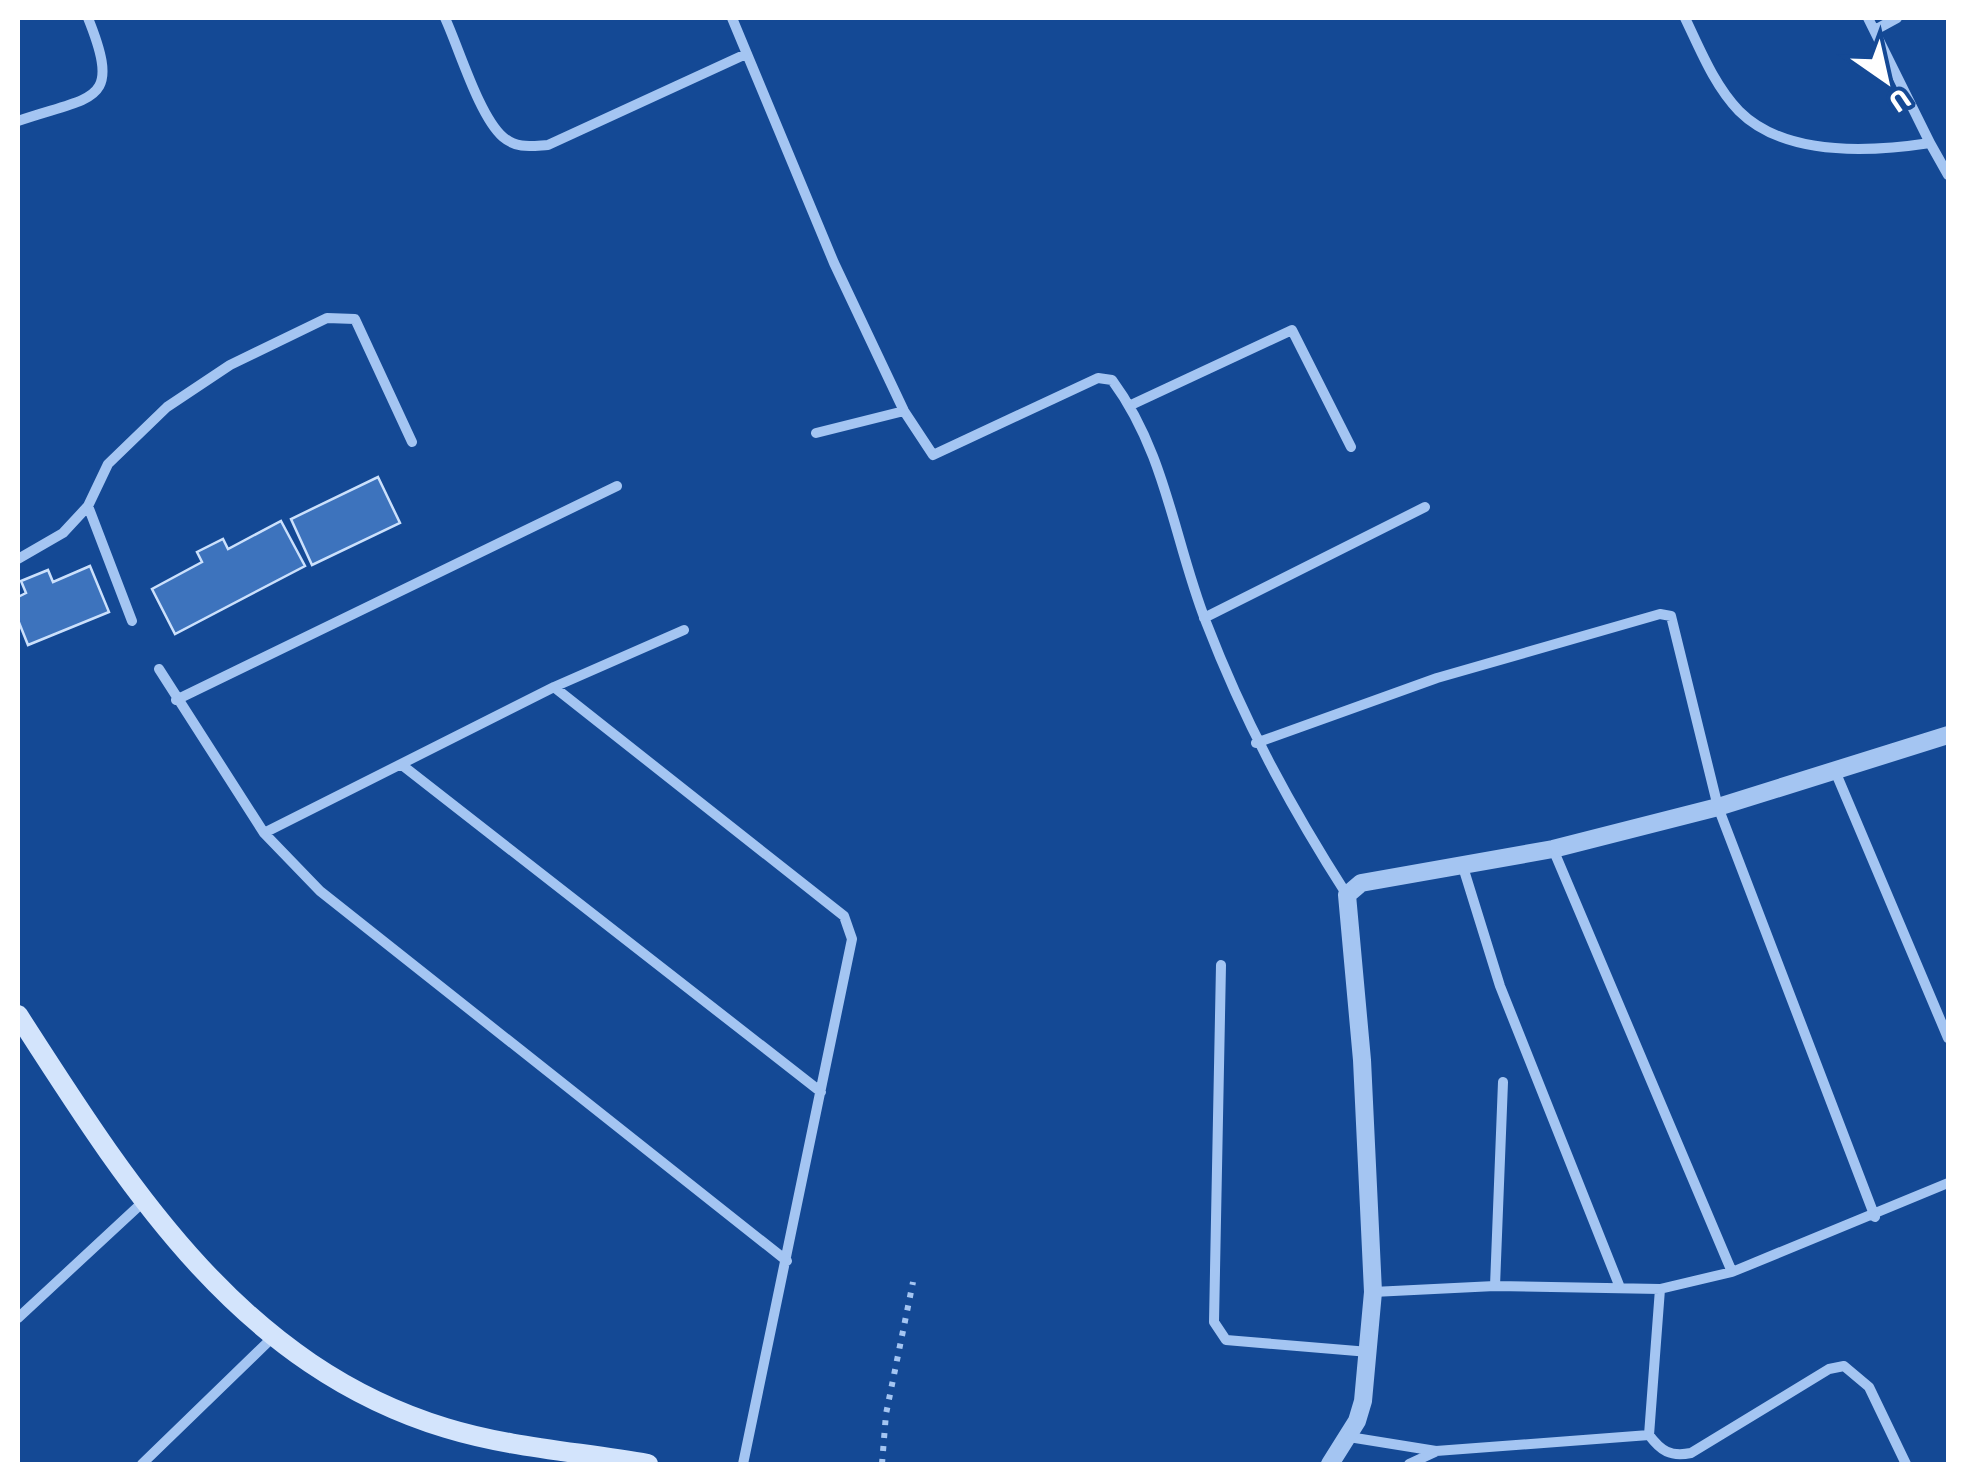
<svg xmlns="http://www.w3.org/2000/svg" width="1966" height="1482" viewBox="0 0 1966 1482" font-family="Signika,sans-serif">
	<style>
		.building { fill: #3d73bd; stroke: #cbe0fc; stroke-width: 2.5 }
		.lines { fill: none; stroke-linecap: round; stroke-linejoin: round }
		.path { stroke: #a4c5f2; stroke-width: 6; stroke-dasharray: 5 8; stroke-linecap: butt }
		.minor { stroke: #a4c5f2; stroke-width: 10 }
		.tertiary { stroke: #a4c5f2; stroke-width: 18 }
		.secondary { stroke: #d3e4fc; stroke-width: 20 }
	</style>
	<rect width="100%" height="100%" fill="#144995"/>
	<!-- building -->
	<path class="building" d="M378,477l22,46 -88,42 -21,-46z
		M281,521l24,45 -130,68 -23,-45 50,-27 -5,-10 26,-13 5,10z
		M90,566l19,46 -81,33 -10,-25v-23l8,-4 -5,-12 27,-11 5,12z"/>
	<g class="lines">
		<!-- path -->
		<path class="path" d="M882,1464l4,-50 27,-132"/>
		<!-- minor -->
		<path class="minor" d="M445,18c14,30 34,98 58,119 14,12 28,9 45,8l198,-91
			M732,18l102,245 70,148 29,44 165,-77 14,2c54,73 62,160 94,242 38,99 84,184 141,273
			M1685,18c15,31 29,67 54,93 46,46 132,41 191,32l18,32
			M1868,18l62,125
			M1875,30l22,-12
			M18,121c75,-26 105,-16 70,-103
			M1131,405l161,-75 59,117
			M816,433l88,-22
			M88,506l44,115
			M18,559l45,-26 25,-27 20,-42 59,-57 63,-42 97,-47 28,1 57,123
			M1204,618l221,-111
			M159,669l105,164 56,58 467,370
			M554,687l290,229 8,23 -109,525
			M176,700l441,-214
			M1256,743l181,-65 223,-64 11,2 47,191 157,410
			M402,765l419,327
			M1835,771l113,267
			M264,833l290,-146 130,-57
			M1553,849l179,423
			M1463,867l37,119 119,299
			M1221,965l-7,357 12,18 143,12
			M1495,1286l8,-204
			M1660,1289l-11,146c12,16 21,22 42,18l138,-84 15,-3 25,21 37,77
			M1373,1292l122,-6 165,3 72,-17 216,-89
			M18,1318l124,-115
			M1349,1437l87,14 213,-16
			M142,1464l130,-126
			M1409,1464l26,-12"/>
		<!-- tertiary -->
		<path class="tertiary" d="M1330,1464l27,-43 6,-20 10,-109 -11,-232 -15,-165 14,-12 192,-34 165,-42 230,-72"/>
		<!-- secondary -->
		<path class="secondary" d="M18,1015c110,171 221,350 428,413 65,20 135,24 202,36"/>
	</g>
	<!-- border -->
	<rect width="1966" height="1482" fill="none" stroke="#ffffff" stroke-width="40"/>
	<!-- north arrow -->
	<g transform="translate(1886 80) rotate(146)" stroke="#144995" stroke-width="8" paint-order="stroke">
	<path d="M0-8L18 38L0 25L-18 38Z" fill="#ffffff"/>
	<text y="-15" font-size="28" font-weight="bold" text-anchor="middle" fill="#ffffff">U</text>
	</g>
</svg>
